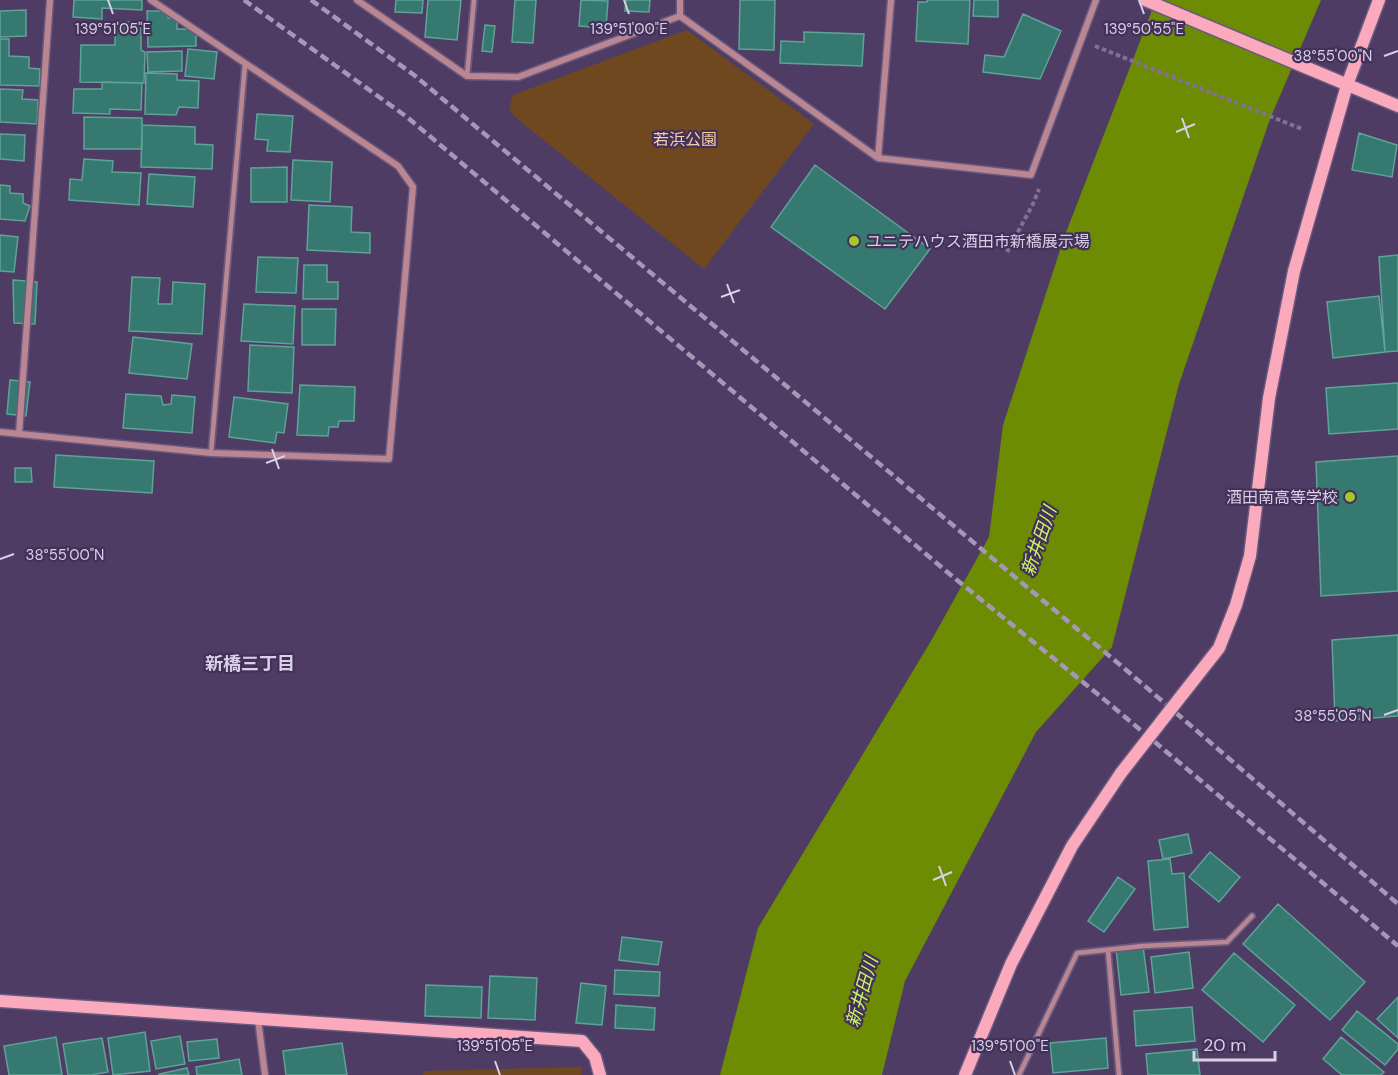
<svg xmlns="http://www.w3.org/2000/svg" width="1398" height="1075" viewBox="0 0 1398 1075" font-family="'DM Sans','Noto Sans JP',sans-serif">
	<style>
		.green { fill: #704820 }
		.water { fill: #6d8c04 }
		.building { fill: #367970; stroke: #5fa298; stroke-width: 1.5 }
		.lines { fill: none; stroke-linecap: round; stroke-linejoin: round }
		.lane-casing { stroke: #6a597e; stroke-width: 8 }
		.street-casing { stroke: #6a597e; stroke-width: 9 }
		.secondary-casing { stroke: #6a597e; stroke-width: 15 }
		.path { stroke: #817295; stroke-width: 4; stroke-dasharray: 4.5 3; stroke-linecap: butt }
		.lane { stroke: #ba8692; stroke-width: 4.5 }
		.street { stroke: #ba8692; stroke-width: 6 }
		.secondary { stroke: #fba9bd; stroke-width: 12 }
		.rail { stroke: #a598b7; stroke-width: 4.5; stroke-dasharray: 9 4.5; stroke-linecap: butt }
		.secondary-bridge-casing { stroke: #6a597e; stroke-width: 15; stroke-linecap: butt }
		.secondary-bridge { stroke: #fba9bd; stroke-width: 12 }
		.ticks { fill: none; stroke: #d9cfe8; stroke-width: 2 }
		.poi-dot { fill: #a1c92a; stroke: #433159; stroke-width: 2 }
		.labels { text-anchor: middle; stroke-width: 4.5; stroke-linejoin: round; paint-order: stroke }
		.park-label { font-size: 16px; fill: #f8cda6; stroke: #433159 }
		.poi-label { font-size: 16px; fill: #d9cfe8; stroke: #433159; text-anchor: start }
		.water-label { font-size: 18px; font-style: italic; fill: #ccf667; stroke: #433159 }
		.neighbourhood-label { font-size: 18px; font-weight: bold; fill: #d9cfe8; stroke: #433159 }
		.ticks-label { font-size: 15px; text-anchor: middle; fill: #d9cfe8; stroke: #433159; stroke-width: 4.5; stroke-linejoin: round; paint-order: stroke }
	</style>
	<rect width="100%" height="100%" fill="#4e3c64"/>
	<!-- green -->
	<path class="green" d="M687,30l127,94 -110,145 -189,-152 -6,-9 4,-13z
		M582,1067l-1,8h-158v-4z"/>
	<!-- water -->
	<path class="water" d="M1156,0h165l-51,119 -91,265 -67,263 -76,85 -131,249 -23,94h-162l38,-147 173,-287 58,-104 14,-112 62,-190z"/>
	<!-- building -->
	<path class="building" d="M74,0h68v10l-40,-2v11l-29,-2z
		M396,0h27l-1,13 -27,-1z
		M428,0h33l-4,40 -32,-3z
		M515,0h21l-3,43 -21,-1z
		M581,0l27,1 -2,27 -27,-2z
		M626,0h24l-1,12 -24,-1z
		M740,0h35l-1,50 -35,-1z
		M927,0h43l-2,44 -52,-3 2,-39h9z
		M974,0h24v17l-25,-1z
		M26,10v26l-26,1v-26z
		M147,11h21v7h9v11h19v17l-48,1z
		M1023,14l38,17 -21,48 -57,-7 2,-17 19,2z
		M115,22h26v28l4,2 -1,31 -64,-1 1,-37h34z
		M485,25l10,1 -3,26 -10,-1z
		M804,32l60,2 -2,32 -82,-3 1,-22 23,1z
		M0,39h9v17l20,1v11l11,1 -1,17 -39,-1z
		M188,49l29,3 -3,27 -29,-3z
		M182,51v20l-34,1 -1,-20z
		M146,73l31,1v6l22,1 -1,27 -19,-1 -3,8 -31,-1z
		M102,82l40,1 -1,27 -31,-1v5l-37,-1 1,-24h28z
		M0,89l23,1 -1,9 16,1 -1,24 -37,-2z
		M257,114l36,2 -3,36 -23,-1 1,-11 -13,-1z
		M84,117l58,1v31h-58z
		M142,125l53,2v17l18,1 -1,24 -71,-2z
		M1359,133l38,12 -5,32 -40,-7z
		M0,134l25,1 -1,26 -24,-2z
		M84,159l29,2 -1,11 29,1 -2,32 -70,-5 1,-21 12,1z
		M293,160l39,2 -2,40 -39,-2z
		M815,165l115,84 -45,60 -114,-82z
		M287,167v35h-36v-34z
		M149,174l46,3 -2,30 -46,-3z
		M0,185l10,1v7l13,1v9l7,3 -5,15 -25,-2z
		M309,205l43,2 -1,25 19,1v20l-63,-3z
		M0,235l18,2 -4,35 -14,-1z
		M1398,255v96l-13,1 -6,-95z
		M258,257l40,1 -2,35 -40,-1z
		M304,265h23v17h11v17h-35z
		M132,277l28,1 -2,26h14l1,-22 32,2 -3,50 -73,-3z
		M13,280l24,2 -2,42 -21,-1z
		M1379,296l6,56 -52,6 -6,-56z
		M244,304l51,2 -2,38 -52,-3z
		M302,309h34l-1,36h-33z
		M133,337l59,7 -5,35 -58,-6z
		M250,345l44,2 -2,46 -44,-2z
		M10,380l20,2 -4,34 -19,-2z
		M1398,383v46l-69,5 -3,-46z
		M300,385l55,2 -1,34h-15l-1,6h-9l-1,9 -31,-1z
		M126,394l35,2 2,9 8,-1 1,-9 23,2 -3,36 -69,-5z
		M234,397l54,7 -4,29 -7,-1 -2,11 -46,-6z
		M56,455l98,6 -2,32 -98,-6z
		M1398,456v135l-77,5 -5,-134z
		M15,468h16l1,14h-17z
		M1398,635v81l-63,5 -3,-81z
		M1188,834l4,19 -29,6 -4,-19z
		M1210,852l30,25 -21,25 -30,-25z
		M1170,859l2,15 12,-1 4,54 -34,3 -6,-69z
		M1118,877l17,12 -31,43 -16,-11z
		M1278,904l87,78 -35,38 -87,-76z
		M622,937l40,5 -4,23 -39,-5z
		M1143,946l6,46 -28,3 -5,-46z
		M1189,952l4,36 -38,5 -4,-36z
		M1234,953l61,52 -32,37 -61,-52z
		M615,970l45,2 -1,24 -45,-2z
		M490,976l47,2 -2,42 -47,-2z
		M581,983l25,3 -4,39 -26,-2z
		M426,985l56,2 -1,31 -56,-2z
		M1398,997v41l-21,-19z
		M616,1005l39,3 -1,22 -39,-2z
		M1192,1007l3,34 -59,5 -2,-35z
		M1357,1011l41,33v5l-13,16 -43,-35z
		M145,1032l5,39 -37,4 -5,-37z
		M180,1036l5,28 -29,5 -5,-28z
		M56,1037l6,38h-53l-5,-29z
		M1341,1037l43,35 -3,3h-39l-19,-16z
		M102,1038l6,34 -17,3h-23l-5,-31z
		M1106,1038l2,30 -55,5 -3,-30z
		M217,1039l2,19 -30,3 -2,-19z
		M342,1043l5,32h-61l-3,-24z
		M1197,1049l3,26h-52l-2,-21z
		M239,1059l3,16h-45l-1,-8z
		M187,1068l2,7h-30v-1z"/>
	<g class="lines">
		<defs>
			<path id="lane" d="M467,76l7,-76
				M211,453l34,-389
				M1108,950l11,125
				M1019,1075l58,-122 66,-7 84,-4 25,-26"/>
			<path id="street" d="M357,0l110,76 51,1 162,-61
				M680,0v16
				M680,16l198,142 13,-158
				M878,158l153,17 65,-175
				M0,432l211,21 178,6 24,-272 -15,-21 -247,-166
				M19,434l31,-434
				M258,1019l7,56"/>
			<path id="secondary" d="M1145,0l253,106
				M1182,695l37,-47 17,-43 14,-49 19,-158 25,-127 53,-186 32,-85
				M0,1001l582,40 13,16 5,18
				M965,1075l46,-111 61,-118 49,-73"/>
		</defs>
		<!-- lane casing -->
		<use href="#lane" class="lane-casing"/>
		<!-- street casing -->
		<use href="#street" class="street-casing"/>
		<!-- secondary casing -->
		<use href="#secondary" class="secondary-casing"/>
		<!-- path -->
		<path class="path" d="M1095,46l207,83
			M1007,252l26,-48 6,-15"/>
		<!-- lane -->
		<use href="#lane" class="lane"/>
		<!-- street -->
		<use href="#street" class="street"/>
		<!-- secondary -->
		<use href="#secondary" class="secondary"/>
		<!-- rail -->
		<path class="rail" d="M244,0l163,117 545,459 148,120 298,250
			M311,0l103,75 711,594 273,235"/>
		<defs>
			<path id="secondary-bridge" d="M1121,773l61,-78"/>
		</defs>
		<!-- secondary-bridge casing -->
		<use href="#secondary-bridge" class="secondary-bridge-casing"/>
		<!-- secondary-bridge -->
		<use href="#secondary-bridge" class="secondary-bridge"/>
	</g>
	<!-- ticks -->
	<path class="ticks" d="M108,0l5,14M624,0l5,14M1139,0l5,14M1384,56l14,-5M1182,118l7,20M1176,132l19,-8M727,284l7,19M721,297l19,-7M272,449l7,20M266,463l19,-7M0,559l14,-5M1384,715l14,-5M939,866l7,20M933,880l19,-8M495,1061l5,14M1010,1061l5,14"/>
	<!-- markers -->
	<g class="poi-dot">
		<circle cx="854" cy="241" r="6"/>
		<circle cx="1350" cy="497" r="6"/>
	</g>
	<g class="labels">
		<!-- park labels -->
		<g class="park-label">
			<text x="685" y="145">若浜公園</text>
		</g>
		<!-- poi labels -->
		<g class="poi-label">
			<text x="866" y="247">ユニテハウス酒田市新橋展示場</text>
			<text x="1338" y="503" text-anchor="end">酒田南高等学校</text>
		</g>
		<!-- water labels -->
		<g class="water-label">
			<text transform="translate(1039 541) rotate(-71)" y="6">新井田川</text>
			<text transform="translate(862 992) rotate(-74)" y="6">新井田川</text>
		</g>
		<!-- neighbourhood labels -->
		<g class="neighbourhood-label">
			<text x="250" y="670">新橋三丁目</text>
		</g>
	</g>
	<g class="ticks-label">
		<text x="113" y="34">139°51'05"E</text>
		<text x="629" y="34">139°51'00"E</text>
		<text x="1144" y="34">139°50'55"E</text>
		<text x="1333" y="61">38°55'00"N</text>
		<text x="65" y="560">38°55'00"N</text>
		<text x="1333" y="721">38°55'05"N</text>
		<text x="495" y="1051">139°51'05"E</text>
		<text x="1010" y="1051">139°51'00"E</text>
	</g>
	<!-- scale -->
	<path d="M1194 1051v9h81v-9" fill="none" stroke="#d9cfe8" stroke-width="3"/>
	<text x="1203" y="1051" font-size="18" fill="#d9cfe8" stroke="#433159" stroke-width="4.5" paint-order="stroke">20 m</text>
</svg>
